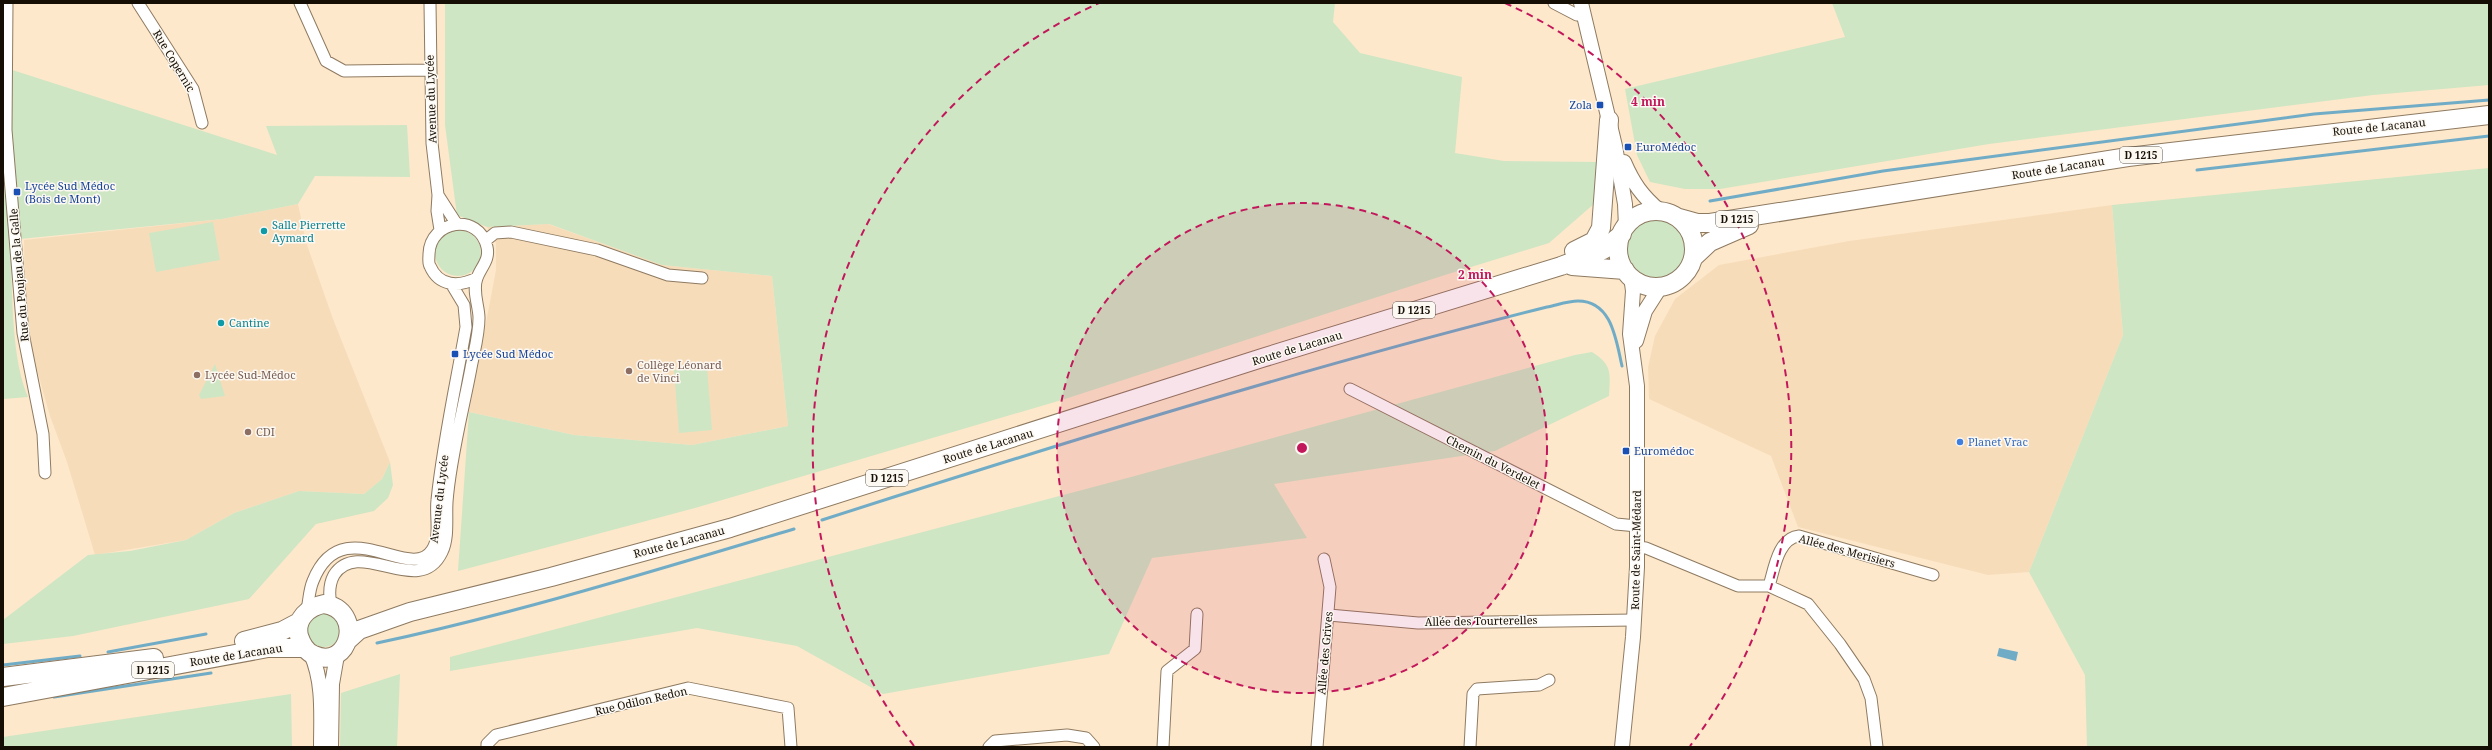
<svg xmlns="http://www.w3.org/2000/svg" width="2492" height="750" viewBox="0 0 2492 750" font-family="'Noto Serif',serif">
	<style>
		.built { fill: #f7dcba }
		.green { fill: #cee6c4 }
		.water { fill: #71acc7 }
		.lines { fill: none; stroke-linecap: round; stroke-linejoin: round }
		.stream { stroke: #71acc7; stroke-width: 3 }
		.minor-casing { stroke: #8e7a61; stroke-width: 13 }
		.tertiary-casing { stroke: #8e7a61; stroke-width: 16 }
		.primary-casing { stroke: #8e7a61; stroke-width: 20 }
		.minor { stroke: #fff; stroke-width: 11 }
		.tertiary { stroke: #fff; stroke-width: 14 }
		.primary { stroke: #fff; stroke-width: 18 }
		.ring { fill: none; stroke: #c2185b; stroke-width: 2; stroke-dasharray: 7 5 }
		.transit-dot { fill: #1a4fb4; stroke: #fcf8f2; stroke-width: 1.5 }
		.culture-dot { fill: #0f9aa8; stroke: #fcf8f2; stroke-width: 1.5 }
		.education-dot { fill: #8d6e63; stroke: #fcf8f2; stroke-width: 1.5 }
		.shop-dot { fill: #3f7fe0; stroke: #fcf8f2; stroke-width: 1.5 }
		.labels { text-anchor: middle; stroke-width: 3; stroke-linejoin: round; paint-order: stroke }
		.shield { fill: #fcf8f2; stroke: #5a544c; stroke-width: 1 }
		.shield-label { font-size: 10px; font-weight: bold; fill: #150e05 }
		.street-label { font-size: 11px; fill: #150e05; stroke: #fcf8f2 }
		.transit-label { font-size: 11px; fill: #164399; stroke: #fcf8f2; text-anchor: start }
		.culture-label { font-size: 11px; fill: #0d838f; stroke: #fcf8f2; text-anchor: start }
		.education-label { font-size: 11px; fill: #785e54; stroke: #fcf8f2; text-anchor: start }
		.shop-label { font-size: 11px; fill: #366cbe; stroke: #fcf8f2; text-anchor: start }
		.centre { fill: #c2185b; stroke: #fcf8f2; stroke-width: 2 }
		.ring-label { font-size: 12px; text-anchor: middle; font-weight: bold; fill: #c2185b; stroke: #fcf8f2; stroke-width: 3; stroke-linejoin: round; paint-order: stroke }
	</style>
	<rect width="100%" height="100%" fill="#fde8cb"/>
	<!-- built -->
	<path class="built" d="M298,204l8,38 27,77 57,143 -8,17 -18,15 -65,-3 -65,22 -48,27 -91,15 -28,-93 -17,-46 -23,-81 -2,-26 -1,-69 198,-21z
		M2112,205l11,130 -94,237 -41,3 -190,-48 -27,-71 -122,-57 -1,-32 7,-31 20,-37 44,-34 130,-24z
		M548,224l114,41 110,11 16,150 -96,19 -118,-10 -105,-23 27,-142v-27l-9,-16z"/>
	<!-- green -->
	<path class="green" d="M445,3h890l-2,19 27,31 102,24 -7,76 49,8 94,1 -3,41 -46,40 -104,32 -380,124 -370,109 -237,63 11,-159 105,23 118,10 96,-19 -16,-150 -110,-11 -113,-41 -62,3 -30,-12 -12,-90z
		M1832,3h657v82l-116,10 -384,49 -269,45h-35l-35,-7 -13,-27 -12,-66 220,-52z
		M3,67l274,88 -11,-29 141,-1 3,52 -95,-1 -17,28 -76,15 -212,21c3,46 0,116 18,157l-25,2z
		M2489,168v579h-402l-2,-72 -56,-103 94,-237 -11,-130z
		M1625 249a32 32 0 1 1 64 0a32 32 0 1 1-64 0Z
		M213,222l7,38 -64,12 -7,-39z
		M435 253a23 23 0 1 1 46 0a23 23 0 1 1-46 0Z
		M1592,352c21,13 18,22 17,44l-114,55 -221,33 33,54 -155,20 -43,96 -226,40 -86,-48 -100,-18 -247,43v-14l681,-180 444,-122z
		M215,364l10,32 -24,3 -2,-4z
		M707,368l5,62 -33,3 -5,-63z
		M390,462l3,23 -5,13 -14,13 -58,13 -67,75 -176,37 -70,8v-24l85,-65 42,-4 56,-11 48,-27 65,-22 65,3 18,-15z
		M307 630a17 17 0 1 1 34 0a17 17 0 1 1-34 0Z
		M400,674l-3,73h-57l1,-54z
		M291,694l1,53h-289v-10z"/>
	<!-- water -->
	<path class="water" d="M1999,648l19,4 -2,9 -19,-5z"/>
	<g class="lines">
		<!-- stream -->
		<path class="stream" d="M2197,170l292,-34
			M1710,201l173,-30 431,-57 175,-14
			M822,520c240,-77 481,-152 725,-213 10,-2 21,-6 31,-6 34,0 38,39 44,65
			M377,643c141,-30 279,-73 417,-114
			M108,652l98,-18
			M3,665l77,-9
			M54,697l157,-24"/>
		<defs>
			<path id="minor" d="M7,3l-1,127 17,203 20,101 2,39
				M138,3l55,86 9,34
				M300,3l26,58 18,10 85,-1
				M430,3l2,140 6,52 -1,16 3,19
				M1554,3l23,12h7
				M438,195l18,28
				M485,241l10,-8 16,-1 86,18 71,25 34,3
				M1350,389l266,135 21,2
				M1637,547l9,1 92,38h31l39,18 32,40 24,35 7,19 6,49
				M1769,586c5,-16 9,-48 30,-50l134,39
				M331,605c-2,-10 -2,-21 3,-30 25,-39 85,25 108,-23 7,-14 4,-34 5,-50 3,-43 16,-91 24,-134 3,-16 8,-33 8,-50 0,-12 -7,-27 -2,-40 4,-11 13,-18 10,-31 -8,-35 -57,-27 -58,7 0,4 -1,9 1,12 9,21 29,21 47,12
				M307,610c2,-9 2,-20 6,-29 29,-73 98,3 119,-31 9,-13 3,-35 5,-50 6,-58 19,-116 29,-173l-2,-22 -12,-20
				M1329,615l89,8 216,-3
				M487,747v-3l9,-9 192,-47 100,20 3,39
				M989,747l6,-6 72,-6 19,3 8,9
				M1163,747l4,-76 28,-22 2,-35
				M1317,747l13,-160 -6,-28
				M1470,747l3,-53 4,-5 62,-4 10,-5"/>
			<path id="tertiary" d="M1581,3l34,143 10,58 1,23
				M1624,162c9,21 18,34 36,49
				M1636,341l9,-30 16,-25
				M311,654c13,29 10,62 10,93
				M331,747l1,-63 5,-29
				M1622,747l11,-110 4,-70v-181l-7,-52 3,-43 -2,-15"/>
			<path id="primary" d="M1618 249a38 38 0 1 1 76 0a38 38 0 1 1-76 0Z
				M1679,218l18,5h13l418,-66 361,-42
				M1574,251l20,-10 7,-13 8,-108
				M1693,258l17,-16 39,-17
				M1572,266l53,4
				M324,604c41,6 26,67 -10,51 -8,-3 -12,-10 -15,-19 -4,-17 9,-29 25,-32z
				M348,640l11,-10 51,-18 141,-35 179,-49 532,-170 299,-92 42,-16 19,-16
				M244,641l38,-10 17,-9
				M3,677l151,-19
				M3,697l265,-49h36"/>
		</defs>
		<!-- minor casing -->
		<use href="#minor" class="minor-casing"/>
		<!-- tertiary casing -->
		<use href="#tertiary" class="tertiary-casing"/>
		<!-- primary casing -->
		<use href="#primary" class="primary-casing"/>
		<!-- minor -->
		<use href="#minor" class="minor"/>
		<!-- tertiary -->
		<use href="#tertiary" class="tertiary"/>
		<!-- primary -->
		<use href="#primary" class="primary"/>
	</g>
	<!-- distance rings -->
	<circle cx="1302" cy="448" r="245" fill="#c2185b" fill-opacity=".12"/>
	<g class="ring">
		<circle cx="1302" cy="448" r="245"/>
		<path d="M914 746A489 489 0 0 1 1099 3M1505 3A489 489 0 0 1 1690 746"/>
	</g>
	<!-- markers -->
	<g class="transit-dot">
		<rect x="1596" y="101" width="8" height="8" rx="2"/>
		<rect x="1624" y="143" width="8" height="8" rx="2"/>
		<rect x="13" y="188" width="8" height="8" rx="2"/>
		<rect x="451" y="350" width="8" height="8" rx="2"/>
		<rect x="1622" y="447" width="8" height="8" rx="2"/>
	</g>
	<g class="culture-dot">
		<circle cx="264" cy="231" r="4"/>
		<circle cx="221" cy="323" r="4"/>
	</g>
	<g class="education-dot">
		<circle cx="629" cy="371" r="4"/>
		<circle cx="197" cy="375" r="4"/>
		<circle cx="248" cy="432" r="4"/>
	</g>
	<circle class="shop-dot" cx="1960" cy="442" r="4"/>
	<g class="labels">
		<!-- shield labels -->
		<g class="shield">
			<rect x="2120" y="147" width="42" height="16" rx="3"/>
			<rect x="1716" y="211" width="42" height="16" rx="3"/>
			<rect x="1393" y="302" width="42" height="16" rx="3"/>
			<rect x="866" y="470" width="42" height="16" rx="3"/>
			<rect x="132" y="662" width="42" height="16" rx="3"/>
		</g>
		<g class="shield-label">
			<text x="2141" y="159">D 1215</text>
			<text x="1737" y="223">D 1215</text>
			<text x="1414" y="314">D 1215</text>
			<text x="887" y="482">D 1215</text>
			<text x="153" y="674">D 1215</text>
		</g>
		<!-- street labels -->
		<g class="street-label">
			<text transform="translate(174 61) rotate(59)" y="4">Rue Copernic</text>
			<text transform="translate(431 99) rotate(-92)" y="4">Avenue du Lycée</text>
			<text transform="translate(2379 127) rotate(-6)" y="4">Route de Lacanau</text>
			<text transform="translate(2058 168) rotate(-9)" y="4">Route de Lacanau</text>
			<text transform="translate(19 275) rotate(-95)" y="4">Rue du Poujau de la Galle</text>
			<text transform="translate(1297 348) rotate(-17)" y="4">Route de Lacanau</text>
			<text transform="translate(988 446) rotate(-17)" y="4">Route de Lacanau</text>
			<text transform="translate(1493 462) rotate(27)" y="4">Chemin du Verdelet</text>
			<text transform="translate(439 499) rotate(-83)" y="4">Avenue du Lycée</text>
			<text transform="translate(679 542) rotate(-15)" y="4">Route de Lacanau</text>
			<text transform="translate(1636 550) rotate(-89)" y="4">Route de Saint-Médard</text>
			<text transform="translate(1847 551) rotate(15)" y="4">Allée des Merisiers</text>
			<text transform="translate(1481 621) rotate(-1)" y="4">Allée des Tourterelles</text>
			<text transform="translate(1325 653) rotate(-85)" y="4">Allée des Grives</text>
			<text transform="translate(236 655) rotate(-9)" y="4">Route de Lacanau</text>
			<text transform="translate(641 701) rotate(-13)" y="4">Rue Odilon Redon</text>
		</g>
		<!-- transit labels -->
		<g class="transit-label">
			<text x="1592" y="109" text-anchor="end">Zola</text>
			<text x="1636" y="151">EuroMédoc</text>
			<text x="25" y="190">Lycée Sud Médoc<tspan x="25" dy="13">(Bois de Mont)</tspan></text>
			<text x="463" y="358">Lycée Sud Médoc</text>
			<text x="1634" y="455">Euromédoc</text>
		</g>
		<!-- culture labels -->
		<g class="culture-label">
			<text x="272" y="229">Salle Pierrette<tspan x="272" dy="13">Aymard</tspan></text>
			<text x="229" y="327">Cantine</text>
		</g>
		<!-- education labels -->
		<g class="education-label">
			<text x="637" y="369">Collège Léonard<tspan x="637" dy="13">de Vinci</tspan></text>
			<text x="205" y="379">Lycée Sud-Médoc</text>
			<text x="256" y="436">CDI</text>
		</g>
		<!-- shop labels -->
		<g class="shop-label">
			<text x="1968" y="446">Planet Vrac</text>
		</g>
	</g>
	<circle cx="1302" cy="448" r="6" class="centre"/>
	<g class="ring-label">
		<text x="1648" y="106">4 min</text>
		<text x="1475" y="279">2 min</text>
	</g>
	<!-- border -->
	<rect width="2492" height="750" fill="none" stroke="#150e05" stroke-width="8"/>
</svg>
